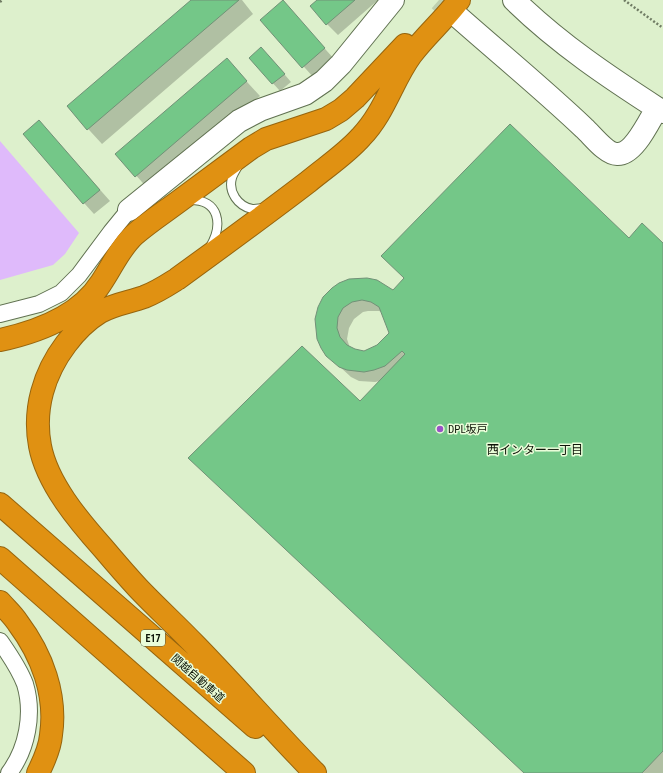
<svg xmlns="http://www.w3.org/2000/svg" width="663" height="773" viewBox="0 0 663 773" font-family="'Roboto Condensed','Noto Sans JP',sans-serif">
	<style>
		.water { fill: #dfbafb }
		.shadow { fill: #0003; fill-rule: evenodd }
		.building { fill: #74c788; stroke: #719177; fill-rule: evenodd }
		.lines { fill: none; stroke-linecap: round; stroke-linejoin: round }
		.secondary-tunnel { stroke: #becfae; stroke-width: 22; stroke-dasharray: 22 11; stroke-linecap: butt }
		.lane-casing { stroke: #607151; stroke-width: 10 }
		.street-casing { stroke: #607151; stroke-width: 18 }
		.secondary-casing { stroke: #607151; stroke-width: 24 }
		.highway-casing { stroke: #96650e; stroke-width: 24 }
		.path { stroke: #707c64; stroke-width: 2.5; stroke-dasharray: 2 2; stroke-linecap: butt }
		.lane { stroke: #fff; stroke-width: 8 }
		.street { stroke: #fff; stroke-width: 16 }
		.secondary { stroke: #fff; stroke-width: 22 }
		.highway { stroke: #e09112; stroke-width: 22 }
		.poi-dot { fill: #9952c6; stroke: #eafdd9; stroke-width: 1.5 }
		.labels { text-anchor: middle; stroke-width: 3; stroke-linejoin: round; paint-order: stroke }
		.shield { fill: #eafdd9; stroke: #4f5a46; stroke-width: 1 }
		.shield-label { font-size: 10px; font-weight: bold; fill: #0d1407 }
		.poi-label { font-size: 11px; fill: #0d1407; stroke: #eafdd9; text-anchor: start }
		.street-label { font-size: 11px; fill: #0d1407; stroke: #eafdd9 }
		.neighbourhood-label { font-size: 12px; fill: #0d1407; stroke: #eafdd9 }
	</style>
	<rect width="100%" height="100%" fill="#ddf0cc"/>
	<!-- water -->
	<path class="water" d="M0,141l79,92 -14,21 -12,11 -53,15z"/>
	<!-- shadow -->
	<path class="shadow" d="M192,0h50l11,14 -151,130 -34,-37z
		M318,0h60l-40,35 -11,-11z
		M283,2l52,58 -21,18 -52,-58z
		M268,55l23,27 -11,9 -30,-33z
		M227,60l33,36 -110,95 -33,-37z
		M39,121l71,80 -16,13 -10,-11z
		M629,239l34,5v529h-139l-164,-371 20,-21 -5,1 -16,-1 -8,-4 -12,-11 -20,-58zM368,311h11l3,1 8,21 -12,13 -8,4 -10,2 -10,-4 -3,-9 2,-11 5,-9 9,-7z"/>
	<!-- building -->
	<path class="building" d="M191,0h48l-152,130 -20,-24z
		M283,0l42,48 -23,20 -42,-48z
		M317,0h38l-29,25 -16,-19z
		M261,47l24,27 -13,10 -23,-26z
		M227,58l20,23 -112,96 -20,-23z
		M39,120l61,70 -17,14 -60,-70z
		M510,124l119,114 13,-15 21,20v508l-21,22h-118l-336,-315 114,-112 58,55 45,-47 -3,-3 -17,15 -11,4 -10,2 -17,-2 -8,-3 -13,-11 -5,-8 -4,-9 -2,-20 3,-12 5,-10 9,-9 7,-5 10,-4 18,-1 10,2 16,10 11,-12 -23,-22zM362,300l9,2 8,5 10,26 -12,12 -13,6 -9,-2 -8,-4 -7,-8 -3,-9 1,-11 5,-9 9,-6z"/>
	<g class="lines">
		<!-- secondary-tunnel -->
		<path class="secondary-tunnel" d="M439,0l17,15"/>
		<defs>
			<path id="lane" d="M238,166c-2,4 -5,8 -6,12 -4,14 6,28 20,31 4,0 9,-1 13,-1
				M189,200c31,-1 34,25 21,47"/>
			<path id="street" d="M0,314l39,-10 22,-11 18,-18 32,-43 18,-22
				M0,641c9,13 19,27 25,43 9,30 2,65 -16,89"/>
			<path id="secondary" d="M514,0c45,44 96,78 149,112
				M456,15c43,38 87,74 128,113 8,7 22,26 33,26 17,1 32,-33 40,-46
				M129,210l110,-89 21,-11 45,-16 19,-13 17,-17 52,-64"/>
			<path id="highway" d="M0,340c37,-8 80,-24 101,-57 11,-16 18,-34 33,-48 15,-13 32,-24 48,-36 23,-17 46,-34 69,-51l15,-9 60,-20 15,-9 14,-12 50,-53
				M0,504l255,223
				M0,558l244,215
				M0,602c6,7 13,13 18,21 24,32 39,72 33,112 -1,13 -7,26 -13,38
				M315,773c-41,-42 -79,-86 -120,-128 -18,-19 -38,-37 -57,-57 -12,-13 -24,-27 -35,-40 -25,-28 -56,-65 -63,-102 -7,-37 4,-73 26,-102 9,-12 21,-24 34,-32 14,-8 30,-10 44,-15 13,-5 22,-11 33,-18 44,-32 88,-64 131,-97 18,-15 38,-28 53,-45 24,-25 31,-56 50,-82 15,-20 34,-36 48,-55"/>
		</defs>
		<!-- lane casing -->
		<use href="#lane" class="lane-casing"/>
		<!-- street casing -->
		<use href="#street" class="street-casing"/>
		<!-- secondary casing -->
		<use href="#secondary" class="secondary-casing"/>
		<!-- highway casing -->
		<use href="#highway" class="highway-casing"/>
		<!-- path -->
		<path class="path" d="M624,0l39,28
			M0,2l2,-2"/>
		<!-- lane -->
		<use href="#lane" class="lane"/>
		<!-- street -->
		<use href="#street" class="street"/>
		<!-- secondary -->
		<use href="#secondary" class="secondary"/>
		<!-- highway -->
		<use href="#highway" class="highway"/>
	</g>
	<!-- markers -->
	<circle class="poi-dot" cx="440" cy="429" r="4"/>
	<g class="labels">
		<!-- shield labels -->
		<rect class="shield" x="141" y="630" width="24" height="16" rx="3"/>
		<g class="shield-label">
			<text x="153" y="642">E17</text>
		</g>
		<!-- poi labels -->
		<g class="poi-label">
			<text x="448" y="433">DPL坂戸</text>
		</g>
		<!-- street labels -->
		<g class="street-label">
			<text transform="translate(198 678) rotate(41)" y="4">関越自動車道</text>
		</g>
		<!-- neighbourhood labels -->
		<g class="neighbourhood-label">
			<text x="535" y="454">西インター一丁目</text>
		</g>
	</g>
</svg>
